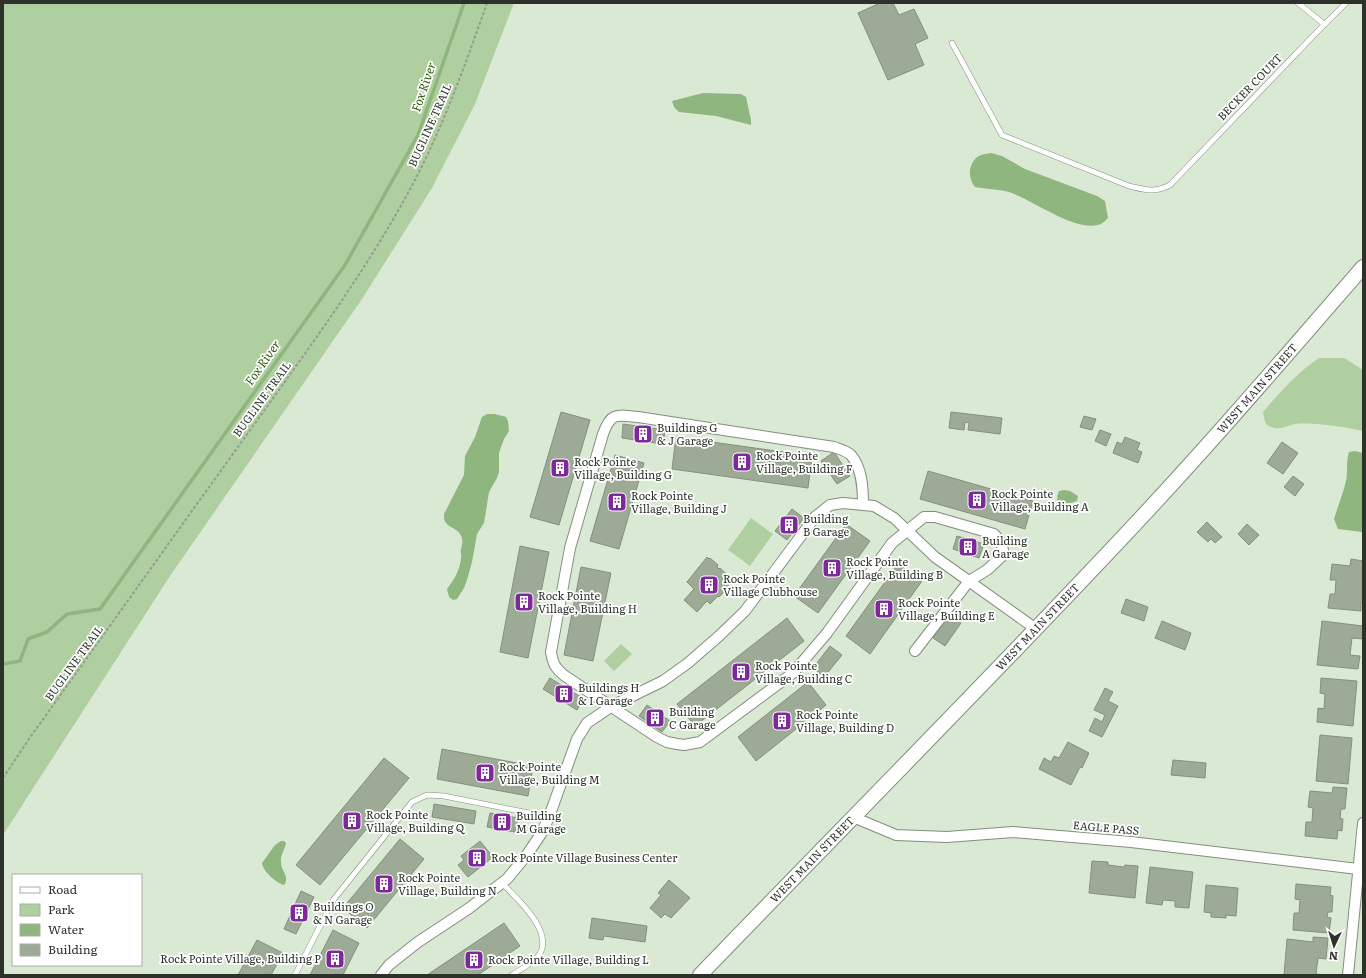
<svg xmlns="http://www.w3.org/2000/svg" width="1366" height="978" viewBox="0 0 1366 978" font-family="Literata,serif">
	<style>
		.green { fill: #afcfa1 }
		.water { fill: #8fb67e }
		.lines { fill: none; stroke-linecap: round; stroke-linejoin: round }
		.stream { stroke: #8fb67e; stroke-width: 3.5 }
		.building { fill: #9caa96; stroke: #82907c }
		.lane-casing { stroke: #828f7c; stroke-width: 6 }
		.street-casing { stroke: #828f7c; stroke-width: 12 }
		.secondary-casing { stroke: #828f7c; stroke-width: 16 }
		.path { stroke: #939e8e; stroke-width: 2; stroke-dasharray: 3 2; stroke-linecap: butt }
		.lane { stroke: #fff; stroke-width: 5 }
		.street { stroke: #fff; stroke-width: 10 }
		.secondary { stroke: #fff; stroke-width: 14 }
		.labels { text-anchor: middle; stroke-width: 3.5; stroke-linejoin: round; paint-order: stroke }
		.street-label { font-size: 11px; fill: #2c322a; stroke: #fff }
		.poi-label { font-size: 11px; fill: #2c322a; stroke: #fff; text-anchor: start }
		.water-label { font-size: 12px; font-style: italic; fill: #2a5a07; stroke: #fff }
	</style>
	<rect width="100%" height="100%" fill="#dae9d4"/>
	<!-- green -->
	<path class="green" d="M3,3h511l-39,101 -43,84 -70,111 -192,277 -167,259z
		M1319,358h25l19,12v61c-21,-4 -46,-9 -68,-7 -8,1 -14,7 -24,3 -7,-2 -7,-9 -8,-15 17,-20 35,-40 56,-54z
		M751,518l22,16 -23,32 -22,-16z
		M621,644l11,10 -18,17 -10,-10z"/>
	<!-- water -->
	<path class="water" d="M703,93l38,1 5,3 5,23v5l-35,-9 -37,-4 -5,-5 -2,-6z
		M991,153l11,3 23,13 72,27 8,5 3,17c-3,3 -6,6 -10,7 -25,6 -65,-25 -89,-33 -11,-3 -23,-3 -34,-5 -7,-9 -7,-21 1,-29 4,-4 10,-4 15,-5z
		M487,414h8l11,3 2,4 1,10 -5,8 -5,14v19l-2,6 -8,14 -4,25 -1,6 -7,11 -5,28 -5,18 -3,8 -7,11 -4,1 -4,-3 -2,-8c7,-9 13,-19 14,-31 1,-3 -1,-6 0,-9 1,-5 3,-9 -1,-15 -6,-9 -17,-6 -16,-20l20,-39 1,-19 10,-19 7,-20z
		M1355,451l8,2 -1,79 -24,-3 -4,-10c4,-13 9,-25 12,-38 2,-8 0,-21 3,-29z
		M1064,490l6,1 8,5 -1,5 -13,4h-6c-1,-6 -1,-9 1,-14z
		M281,841h3l2,2c-1,7 -6,12 -5,19 0,9 8,13 4,22l-2,1c-8,-4 -20,-13 -21,-22l13,-18z"/>
	<g class="lines">
		<!-- stream -->
		<path class="stream" d="M3,664l17,-3 8,-22 19,-7 20,-18 33,-5 245,-344 73,-130 46,-132"/>
	</g>
	<!-- building -->
	<path class="building" d="M880,3h13l6,12 15,-6 14,29 -13,6 9,21 -36,15 -30,-67z
		M561,412l29,8 -31,105 -29,-8z
		M951,412l51,6 -2,16 -32,-4 1,-7 -4,-1 -1,8 -15,-2z
		M1084,416l12,3 -4,11 -12,-3z
		M623,424l42,6 -2,14 -41,-6z
		M1100,430l11,4 -5,12 -11,-5z
		M676,437l136,19 -4,32 -136,-19z
		M1125,437l15,6 -3,7 5,2 -4,11 -25,-10 4,-11 5,2z
		M1282,442l16,11 -15,21 -16,-11z
		M834,452l16,24 -13,8 -16,-23z
		M615,455l29,8 -25,86 -29,-8z
		M928,471l105,30 -8,28 -105,-30z
		M1293,476l11,8 -9,12 -11,-9z
		M792,509l12,9 -17,22 -12,-9z
		M1207,522l15,15 -7,6 -4,-4 -3,3 -11,-10z
		M846,524l24,17 -52,72 -24,-17z
		M1247,524l12,11 -10,10 -11,-11z
		M957,536l27,8 -5,14 -26,-9z
		M520,546l29,6 -21,106 -28,-6z
		M707,557l2,2 1,-1 8,7 -1,2 2,2 1,-1 12,11 -1,1 1,1 -7,8 1,1 -7,7 -1,-1 -8,8 -3,-3 -10,11 -13,-12 10,-11 -7,-7z
		M1351,559l12,2v42h-2v8l-33,-3 2,-14h5l1,-14h-6l2,-16 18,2z
		M898,564l24,17 -52,73 -24,-18z
		M581,567l30,6 -18,88 -29,-6z
		M1126,599l22,8 -4,14 -23,-8z
		M949,614l12,9 -16,23 -12,-8z
		M787,618l17,23 -109,85 -18,-22z
		M1162,621l29,12 -6,17 -30,-12z
		M1322,621l41,5v13l-11,-1 -2,17 10,1 -2,13 -41,-4z
		M830,646l12,9 -18,22 -11,-9z
		M550,678l34,21 -7,11 -34,-21z
		M1321,678l36,3 -4,45 -36,-4 1,-14 6,1 1,-15 -5,-1z
		M808,682l18,23 -70,56 -18,-24z
		M1105,688l8,4 -5,9 10,5 -16,31 -13,-6 6,-13 7,4 3,-7 -11,-5z
		M647,705l23,16 -8,11 -23,-16z
		M1320,735l32,3 -4,46 -32,-3z
		M1068,742l21,11 -7,15 -2,-1 -9,18 -32,-16 5,-11 7,4 3,-6 5,2z
		M442,749l91,17 -5,30 -91,-17z
		M384,758l25,20 -89,107 -24,-20z
		M1173,760l33,3 -1,15 -34,-3z
		M1333,787l14,1 -2,21h-4l-1,9 3,1 -1,12 -4,-1 -1,9 -32,-3 1,-14h6l1,-14 -5,-1 2,-16 22,2z
		M434,804l42,7 -2,13 -42,-7z
		M490,813l28,5 -3,14 -28,-5z
		M400,839l24,20 -57,69 -24,-20z
		M480,841l13,16 -25,20 -10,-12 6,-5 -3,-4z
		M1092,861l16,1v3l16,2 1,-2 13,1 -3,32 -46,-5z
		M1150,867l43,5 -4,36 -14,-1v-6l-12,-1 -1,5 -16,-2z
		M669,880l21,18 -19,20 -6,-4 -4,4 -11,-10 11,-13 -3,-2z
		M1296,884l35,3 -1,8 3,1 -1,16h-4l-1,5 4,1 -2,15 -36,-3 1,-17h5l1,-13 -5,-1z
		M1206,885l32,3 -2,28 -10,-1v3l-15,-1v-4l-7,-1z
		M301,891l13,6 -18,37 -12,-5z
		M592,918l55,8 -2,16 -41,-6 -1,4 -14,-2z
		M504,923l16,23 -42,29h-51z
		M333,930l26,13 -16,32h-33z
		M1313,937l15,1 -2,21 -8,-1 -2,16 9,1h-41l3,-36 26,3z
		M257,940l26,13 -12,22h-33z"/>
	<g class="lines">
		<defs>
			<path id="lane" d="M1298,3l26,21
				M952,43l50,92 127,51c17,4 25,7 41,-1l146,-152 30,-30
				M502,883c15,16 51,47 38,71 -6,9 -19,15 -28,21
				M295,975l39,-76 78,-97 15,-7 17,1 105,21"/>
			<path id="street" d="M863,504c0,-16 -1,-36 -12,-49 -4,-4 -12,-6 -17,-8l-196,-30c-22,-2 -27,-5 -35,17l-33,114 -19,104c2,12 4,16 14,24l92,61 10,5 10,2 7,1 16,-3 93,-69 34,-40 65,-90 32,-26h11l59,17 7,8 2,8 -2,7 -14,13 -18,11 -54,70
				M853,817l43,18 51,2 66,-5 118,10 227,27
				M381,975l8,-10 29,-23 50,-33 39,-30 19,-23 15,-22 8,-17 28,-78 10,-16 25,-17 51,-25 25,-18 31,-27 26,-25 70,-94 15,-12 13,-2 31,3 20,12 41,39 101,72
				M1348,975l15,-152"/>
			<g id="secondary">
				<path id="s1" d="M700,975c141,-146 284,-290 423,-438 83,-88 161,-179 240,-270"/>
			</g>
		</defs>
		<!-- lane casing -->
		<use href="#lane" class="lane-casing"/>
		<!-- street casing -->
		<use href="#street" class="street-casing"/>
		<!-- secondary casing -->
		<use href="#secondary" class="secondary-casing"/>
		<!-- path -->
		<path class="path" d="M3,778l26,-39c76,-106 151,-212 227,-317 60,-84 122,-167 168,-260 25,-52 44,-105 63,-159"/>
		<!-- lane -->
		<use href="#lane" class="lane"/>
		<!-- street -->
		<use href="#street" class="street"/>
		<!-- secondary -->
		<use href="#secondary" class="secondary"/>
	</g>
	<!-- icons -->
	<defs>
		<symbol id="building-square" viewBox="-11 -11 22 22"><rect x="-9" y="-9" width="18" height="18" rx="4" fill="#7d2999" stroke="#fff"/><path d="M-4-6H4V6H1V3H-1V6H-4ZM-2.5-4.3h1.7v1.8h-1.7ZM.8-4.3h1.7v1.8H.8ZM-2.5-1h1.7V.8h-1.7ZM.8-1h1.7V.8H.8Z" fill="#fff"/></symbol>
	</defs>
	<g fill-rule="evenodd">
		<use href="#building-square" x="632" y="423" width="22" height="22"/>
		<use href="#building-square" x="731" y="451" width="22" height="22"/>
		<use href="#building-square" x="549" y="457" width="22" height="22"/>
		<use href="#building-square" x="966" y="489" width="22" height="22"/>
		<use href="#building-square" x="606" y="491" width="22" height="22"/>
		<use href="#building-square" x="778" y="514" width="22" height="22"/>
		<use href="#building-square" x="957" y="536" width="22" height="22"/>
		<use href="#building-square" x="821" y="557" width="22" height="22"/>
		<use href="#building-square" x="698" y="574" width="22" height="22"/>
		<use href="#building-square" x="513" y="591" width="22" height="22"/>
		<use href="#building-square" x="873" y="598" width="22" height="22"/>
		<use href="#building-square" x="730" y="661" width="22" height="22"/>
		<use href="#building-square" x="553" y="683" width="22" height="22"/>
		<use href="#building-square" x="644" y="707" width="22" height="22"/>
		<use href="#building-square" x="771" y="710" width="22" height="22"/>
		<use href="#building-square" x="474" y="762" width="22" height="22"/>
		<use href="#building-square" x="341" y="810" width="22" height="22"/>
		<use href="#building-square" x="491" y="811" width="22" height="22"/>
		<use href="#building-square" x="466" y="847" width="22" height="22"/>
		<use href="#building-square" x="373" y="873" width="22" height="22"/>
		<use href="#building-square" x="288" y="902" width="22" height="22"/>
		<use href="#building-square" x="324" y="948" width="22" height="22"/>
		<use href="#building-square" x="463" y="949" width="22" height="22"/>
	</g>
	<g class="labels">
		<!-- street labels -->
		<g class="street-label">
			<text transform="translate(1250 87) rotate(-46)" y="4">BECKER COURT</text>
			<text transform="translate(430 125) rotate(-66)" y="4">BUGLINE TRAIL</text>
			<text dy="4" stroke="none"><textPath href="#s1" startOffset="809">WEST MAIN STREET</textPath></text>
			<text transform="translate(262 399) rotate(-54)" y="4">BUGLINE TRAIL</text>
			<text dy="4" stroke="none"><textPath href="#s1" startOffset="485">WEST MAIN STREET</textPath></text>
			<text transform="translate(74 663) rotate(-54)" y="4">BUGLINE TRAIL</text>
			<text transform="translate(1106 828) rotate(5)" y="4">EAGLE PASS</text>
			<text dy="4" stroke="none"><textPath href="#s1" startOffset="161">WEST MAIN STREET</textPath></text>
		</g>
		<!-- poi labels -->
		<g class="poi-label">
			<text x="657" y="432">Buildings G<tspan x="657" dy="13">&amp; J Garage</tspan></text>
			<text x="756" y="460">Rock Pointe<tspan x="756" dy="13">Village, Building F</tspan></text>
			<text x="574" y="466">Rock Pointe<tspan x="574" dy="13">Village, Building G</tspan></text>
			<text x="991" y="498">Rock Pointe<tspan x="991" dy="13">Village, Building A</tspan></text>
			<text x="631" y="500">Rock Pointe<tspan x="631" dy="13">Village, Building J</tspan></text>
			<text x="803" y="523">Building<tspan x="803" dy="13">B Garage</tspan></text>
			<text x="982" y="545">Building<tspan x="982" dy="13">A Garage</tspan></text>
			<text x="846" y="566">Rock Pointe<tspan x="846" dy="13">Village, Building B</tspan></text>
			<text x="723" y="583">Rock Pointe<tspan x="723" dy="13">Village Clubhouse</tspan></text>
			<text x="538" y="600">Rock Pointe<tspan x="538" dy="13">Village, Building H</tspan></text>
			<text x="898" y="607">Rock Pointe<tspan x="898" dy="13">Village, Building E</tspan></text>
			<text x="755" y="670">Rock Pointe<tspan x="755" dy="13">Village, Building C</tspan></text>
			<text x="578" y="692">Buildings H<tspan x="578" dy="13">&amp; I Garage</tspan></text>
			<text x="669" y="716">Building<tspan x="669" dy="13">C Garage</tspan></text>
			<text x="796" y="719">Rock Pointe<tspan x="796" dy="13">Village, Building D</tspan></text>
			<text x="499" y="771">Rock Pointe<tspan x="499" dy="13">Village, Building M</tspan></text>
			<text x="366" y="819">Rock Pointe<tspan x="366" dy="13">Village, Building Q</tspan></text>
			<text x="516" y="820">Building<tspan x="516" dy="13">M Garage</tspan></text>
			<text x="491" y="862">Rock Pointe Village Business Center</text>
			<text x="398" y="882">Rock Pointe<tspan x="398" dy="13">Village, Building N</tspan></text>
			<text x="313" y="911">Buildings O<tspan x="313" dy="13">&amp; N Garage</tspan></text>
			<text x="321" y="963" text-anchor="end">Rock Pointe Village, Building P</text>
			<text x="488" y="964">Rock Pointe Village, Building L</text>
		</g>
		<!-- water labels -->
		<g class="water-label">
			<text transform="translate(424 87) rotate(-71)" y="4">Fox River</text>
			<text transform="translate(263 363) rotate(-55)" y="4">Fox River</text>
		</g>
	</g>
	<!-- border -->
	<rect width="1366" height="978" fill="none" stroke="#2c322a" stroke-width="8"/>
	<!-- legend -->
	<rect x="12" y="874" width="130" height="92" fill="#ffffff" stroke="#abadaa"/>
	<rect x="20" y="887" width="20" height="6" fill="#ffffff" stroke="#abadaa"/>
	<text x="48" y="894" font-size="12" fill="#2c322a">Road</text>
	<rect x="20" y="904" width="20" height="12" fill="#afcfa1" stroke="#abadaa"/>
	<text x="48" y="914" font-size="12" fill="#2c322a">Park</text>
	<rect x="20" y="924" width="20" height="12" fill="#8fb67e" stroke="#abadaa"/>
	<text x="48" y="934" font-size="12" fill="#2c322a">Water</text>
	<rect x="20" y="944" width="20" height="12" fill="#9caa96" stroke="#abadaa"/>
	<text x="48" y="954" font-size="12" fill="#2c322a">Building</text>
	<!-- north arrow -->
	<g transform="translate(1334 946) rotate(184)" stroke="#ffffff" stroke-width="3" paint-order="stroke">
	<path d="M0-3L7 15L0 10L-7 15Z" fill="#2c322a"/>
	<text y="-6" font-size="11" font-weight="bold" text-anchor="middle" fill="#2c322a">N</text>
	</g>
</svg>
